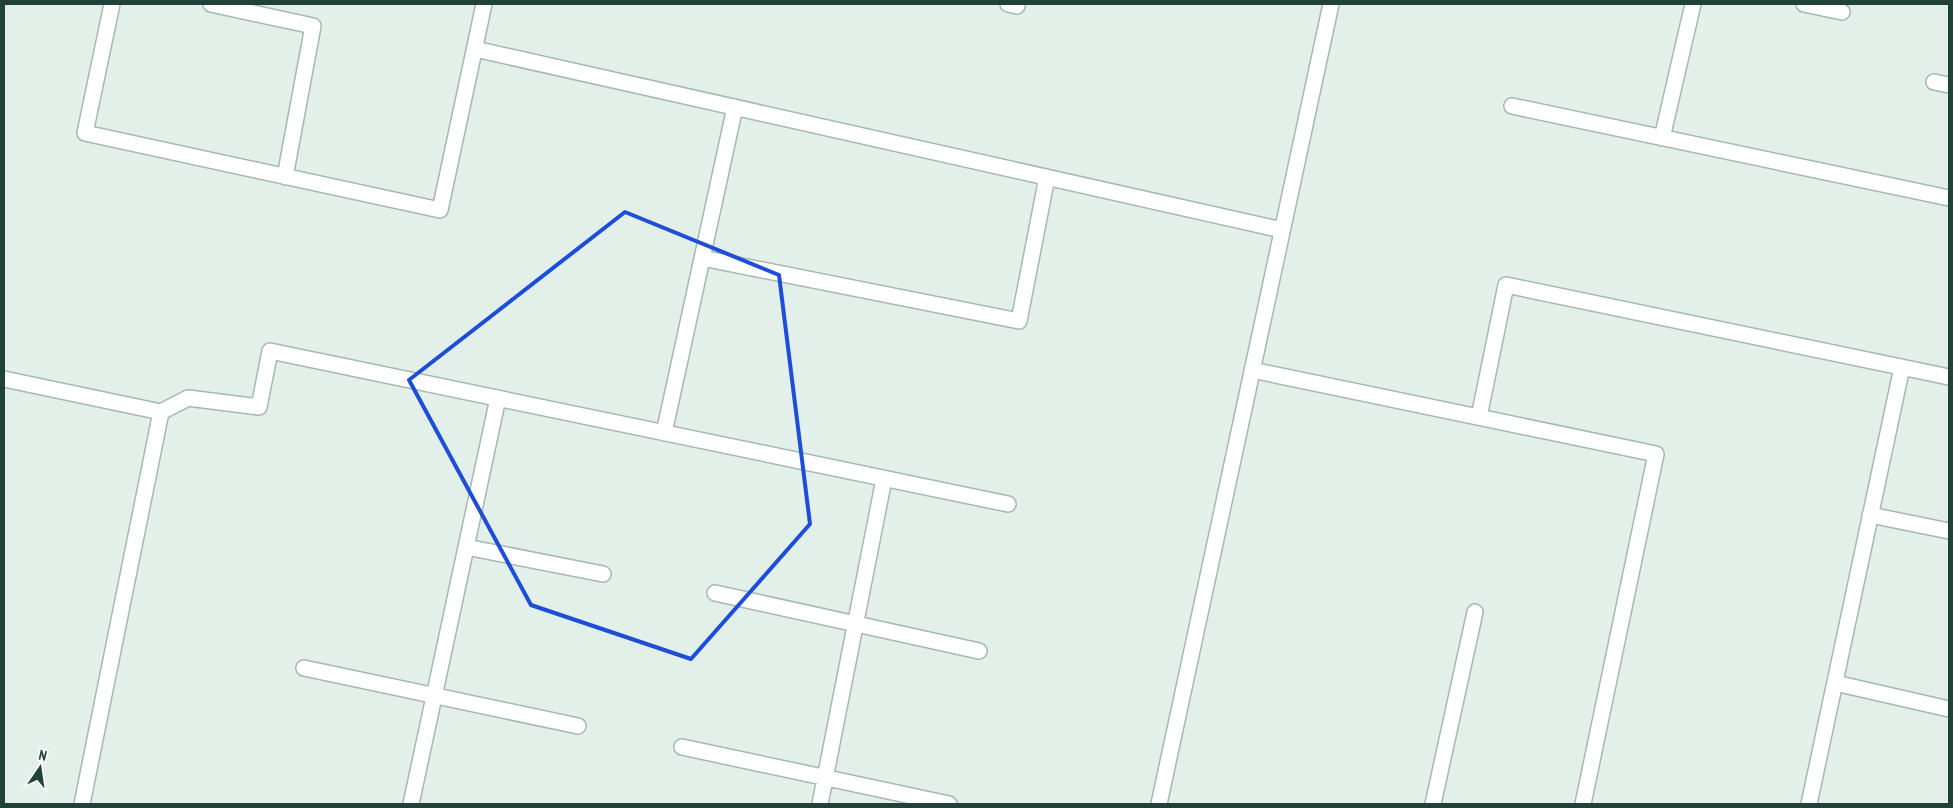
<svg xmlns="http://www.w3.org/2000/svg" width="1953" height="808" viewBox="0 0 1953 808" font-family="'PT Sans Narrow',sans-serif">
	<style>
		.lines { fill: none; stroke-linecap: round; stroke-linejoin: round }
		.minor-casing { stroke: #a5b8b1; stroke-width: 18 }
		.minor { stroke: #fff; stroke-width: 15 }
		.marked { fill: none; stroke: #1d4ed8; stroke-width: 4; stroke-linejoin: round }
	</style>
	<rect width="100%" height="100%" fill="#e3efe9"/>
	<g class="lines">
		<defs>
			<path id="minor" d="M112,4l-27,129 355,77 44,-206
				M211,4l102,22 -28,151
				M1008,4l9,2v-2
				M1804,4l38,8
				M475,49l807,181
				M1934,82l15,3
				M1512,106l437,92
				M1662,138l31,-134
				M702,258l317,63 28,-144
				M1252,370l404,84 -73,350
				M4,379l157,33 -79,392
				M161,412l27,-14 71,9 11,-56 738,153
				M1479,417l27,-132 443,92
				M664,433l71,-326
				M1870,515l79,16
				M466,547l137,27
				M715,593l264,58
				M304,668l274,58
				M1835,683l114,26
				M682,747l267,57
				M411,804l87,-406
				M820,804l64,-325
				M1159,804l172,-800
				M1433,804l42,-192
				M1809,804l93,-437"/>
		</defs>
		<!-- minor casing -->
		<use href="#minor" class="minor-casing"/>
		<!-- minor -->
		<use href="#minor" class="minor"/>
	</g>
	<!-- marked area -->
	<path class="marked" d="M625,212l154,63 31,249 -119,135 -160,-54 -122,-225z"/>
	<!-- border -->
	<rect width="1953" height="808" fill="none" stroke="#214239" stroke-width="10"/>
	<!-- north arrow -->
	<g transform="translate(40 768) rotate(13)" stroke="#f4faf7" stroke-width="4" paint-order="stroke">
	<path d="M0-4L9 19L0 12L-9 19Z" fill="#214239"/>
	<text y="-8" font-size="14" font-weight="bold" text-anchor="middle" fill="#214239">N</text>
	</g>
</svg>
